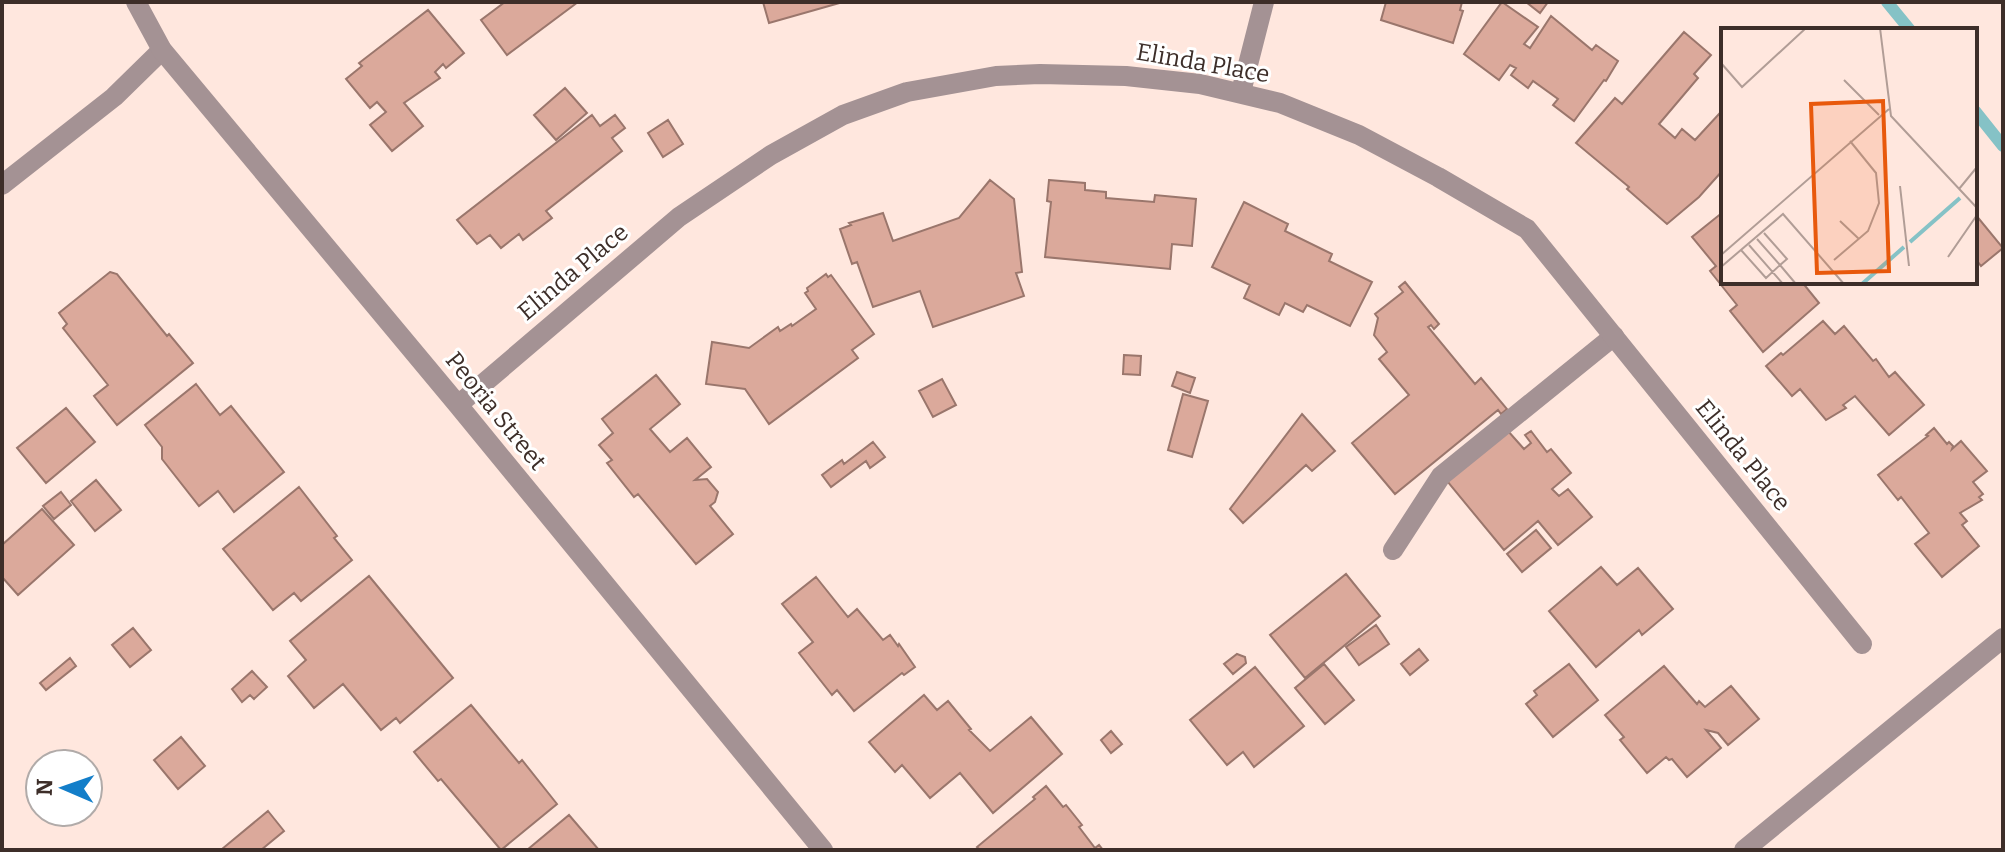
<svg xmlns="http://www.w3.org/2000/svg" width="2005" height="852" viewBox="0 0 2005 852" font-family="Bitter,serif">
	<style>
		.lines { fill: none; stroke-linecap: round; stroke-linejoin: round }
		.stream { stroke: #85c2c6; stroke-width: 12 }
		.building { fill: #dba99b; stroke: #9a766c; stroke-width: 2 }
		.service { stroke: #a49294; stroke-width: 20 }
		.minor { stroke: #a49294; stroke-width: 20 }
		.labels { text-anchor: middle; stroke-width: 6; stroke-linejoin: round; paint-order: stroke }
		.street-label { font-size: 24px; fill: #3d2e29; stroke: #fff }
		.inset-river { fill: none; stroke: #85c2c6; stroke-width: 4 }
		.inset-road { fill: none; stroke: #b19d96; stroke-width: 2 }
		.view { fill: #e8590c; fill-opacity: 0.15; stroke: #e8590c; stroke-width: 4 }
		.inset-edge { fill: none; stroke: #3d2e29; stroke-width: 4 }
	</style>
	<rect width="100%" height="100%" fill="#ffe7de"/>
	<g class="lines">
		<!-- stream -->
		<path class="stream" d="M1887,2l23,28
			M1975,111l28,35"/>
	</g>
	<!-- building -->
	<path class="building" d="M505,2h73l-71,53 -26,-35z
		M763,2h80l-74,21z
		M1386,2h76l-2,8 3,1 -10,32 -72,-23z
		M1502,2l36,25 -14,17 6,4 21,-32 41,34 4,-5 22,16 -12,20 -2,-1 -30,41 -21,-16 5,-6 -25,-18 -5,7 -17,-13 5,-7 -6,-3 -11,15 -35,-26z
		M1526,2h22l-8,11z
		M428,10l36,43 -18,15 -3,-4 -8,8 5,6 -36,25 19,23 -31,25 -22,-26 16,-13 -9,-10 -7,6 -24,-29 16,-13 -3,-3z
		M1684,32l27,23 -17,19 4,4 -39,46 16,14 7,-9 13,11 24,-26 4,4v52l-24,27 -32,27 -40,-35 2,-2 -53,-44 39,-45 7,6z
		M565,88l22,25 -31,27 -22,-25z
		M592,115l8,11 15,-11 10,13 -13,10 10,13 -76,60 6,7 -29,22 -4,-6 -18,14 -11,-13 -13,9 -20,-24z
		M668,120l15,24 -20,13 -15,-24z
		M990,180l24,19 8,73 -6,1 8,23 -91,31 -13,-36 -47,16 -16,-45 -5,2 -12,-35 11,-4 -2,-2 34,-10 10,28 66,-23z
		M1049,180l36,3v7l21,2v6l48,4 1,-7 41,4 -4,47 -20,-2 -2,25 -125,-12 6,-55 -4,-1z
		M1244,202l44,22 -3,7 47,23 -3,7 43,21 -22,44 -43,-21 -4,7 -18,-9 -6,12 -35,-17 6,-13 -38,-18z
		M1723,212v70h79l17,21 -56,49 -33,-41 7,-6 -27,-34 6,-5 -24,-29z
		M1975,214l28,34 -22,18 -6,-8z
		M110,272l7,2 50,62 2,-2 24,29 -76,62 -23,-29 14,-11 -45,-57 4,-4 -8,-11z
		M826,274l2,3 3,-2 43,59 -22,16 6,8 -89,66 -24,-35 -39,-5 6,-42 37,6 29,-21 2,4 11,-7 1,2 24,-17 -11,-16 3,-2 -1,-3z
		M1405,282l34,42 -5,5 -3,-4 -3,2 47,57 6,-6 26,31 -6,5 -3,-4 -103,84 -43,-51 57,-48 -30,-36 8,-7 -13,-17 4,-17 -3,-4 28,-22 -4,-5z
		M1823,321l12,13 9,-8 29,35 3,-2 13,18 6,-5 29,33 -35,30 -34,-39 -12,9 3,3 -20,12 -26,-31 -8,7 -26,-30 15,-13 2,2z
		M1124,355l17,1 -1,19 -17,-1z
		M1177,372l18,6 -5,15 -18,-7z
		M656,375l24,29 -30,25 20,23 17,-14 24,29 -16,13 12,-1 11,13 -3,10 -5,4 23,28 -37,30 -58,-70 -4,3 -27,-34 5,-3 -13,-15 14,-12 -11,-14z
		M942,379l14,26 -23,12 -14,-26z
		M196,384l24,31 11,-9 53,66 -50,40 -16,-21 -19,15 -37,-47v-12l-17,-22z
		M1183,394l25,7 -16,56 -24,-7z
		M66,408l29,34 -49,41 -29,-35z
		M1302,414l33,37 -23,20 -6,-6 -63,58 -13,-14z
		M1934,428l13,16 2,-2 4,4 -1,3 9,-8 26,30 -14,11 10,12 -4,3 3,3 -22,13 7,8 -5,4 17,21 -37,31 -27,-33 14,-11 -28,-36 -3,3 -20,-25 50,-39 -2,-1z
		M1508,431l16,18 7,-6 -6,-8 6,-4 16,21 4,-3 20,24 -19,16 7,7 9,-7 24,28 -34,28 -20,-24 -34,29 -57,-69z
		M873,442l12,15 -15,11 -4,-7 -35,26 -9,-12 20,-15 2,4z
		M96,480l25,30 -26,21 -24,-30z
		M299,487l38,49 -3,2 18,22 -51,41 -7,-8 -21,17 -50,-61z
		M61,492l10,13 -17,14 -11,-13z
		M42,509l32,36 -56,50 -16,-18v-32z
		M1536,530l15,18 -29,24 -15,-18z
		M1601,567l16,18 21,-17 35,41 -31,26 -3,-5 -43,37 -47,-56z
		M1346,574l34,42 -75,62 -35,-43z
		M369,576l84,102 -53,45 -4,-5 -15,12 -38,-46 -29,24 -26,-32 18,-16 -16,-19z
		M816,577l32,40 9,-8 26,31 7,-5 8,11 1,-2 16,23 -11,8 -2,-2 -48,38 -17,-21 -5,5 -33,-42 14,-11 -31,-38z
		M1376,625l13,19 -30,21 -13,-18z
		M133,628l18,22 -21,17 -18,-22z
		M1419,649l9,11 -18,15 -9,-11z
		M1237,654l8,3 1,6 -13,11 -9,-10z
		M70,658l6,8 -30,24 -6,-7z
		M1324,664l30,36 -29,24 -30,-36z
		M1569,664l29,36 -45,37 -27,-33 11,-9 -3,-4z
		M1664,666l33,38 2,-3 6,6 26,-21 28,33 -31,26 -10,-12 -12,-3 15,18 -34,29 -15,-18 -3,1 -3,-3 -19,16 -27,-33 4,-3 -19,-22z
		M1255,667l49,59 -50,41 -11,-15 -16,13 -37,-45z
		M252,671l15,16 -13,12 -4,-4 -8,7 -10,-13z
		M924,695l13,15 11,-9 23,28 -2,1 21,21 41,-34 31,37 -69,59 -33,-40 -30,25 -28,-33 -7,7 -26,-30z
		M471,705l48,58 3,-3 35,44 -56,46 -60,-71 -3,2 -24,-29z
		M1111,731l11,13 -11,9 -10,-13z
		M181,737l24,29 -27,23 -24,-29z
		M1046,786l17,21 3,-2 16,20 -3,2 16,21 4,-3 4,5h-123l-3,-3 58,-48 -2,-2z
		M268,811l16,20 -23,19 -39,-1z
		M569,815l30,35h-72z"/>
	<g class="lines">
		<!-- service -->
		<path class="service" d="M2,185l112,-88 48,-47
			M1393,550l48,-74 173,-140
			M1744,850l259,-212"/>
		<!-- minor -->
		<path class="minor" d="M136,2l26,48 296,355 365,445
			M1241,92l23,-90
			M458,405l221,-188 92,-62 72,-40 64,-23 89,-16 44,-2 86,2 74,8 80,19 79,32 79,42 89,52 335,415"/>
	</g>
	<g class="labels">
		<!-- street labels -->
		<g class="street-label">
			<text transform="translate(1203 63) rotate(10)" y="8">Elinda Place</text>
			<text transform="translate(573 272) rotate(-40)" y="8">Elinda Place</text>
			<text transform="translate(496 411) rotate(51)" y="8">Peoria Street</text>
			<text transform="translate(1743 455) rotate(51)" y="8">Elinda Place</text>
		</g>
	</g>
	<!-- overview -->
	<g transform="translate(1721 28)">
		<rect width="256" height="256" fill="#ffe7de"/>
		<path class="inset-river" d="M189,214l50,-44M141,256l42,-37"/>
		<path class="inset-road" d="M159,0l11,88 86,92M0,35l21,24 64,-59M123,52l35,35M179,158l9,80M238,161l18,-22M119,193l19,18M36,211l23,26 7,-6 -23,-26M28,217l34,39M20,222l25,28 14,-13 16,19M0,227l168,-146M227,229l29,-42M113,232l34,-29 11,-28 -3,-30 -26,-32M0,239l62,-53 61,70"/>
		<path class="view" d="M162,73l6,170 -72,2 -6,-169z"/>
		<rect width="256" height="256" class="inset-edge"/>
	</g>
	<!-- border -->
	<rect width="2005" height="852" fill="none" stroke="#3d2e29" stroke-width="8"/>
	<!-- north arrow -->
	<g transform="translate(64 788) rotate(272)"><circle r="38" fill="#ffffff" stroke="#b1aba9" stroke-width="2"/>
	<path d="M0-6L14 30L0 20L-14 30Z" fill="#137ec9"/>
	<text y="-12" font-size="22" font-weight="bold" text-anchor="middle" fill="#3d2e29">N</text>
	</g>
</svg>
